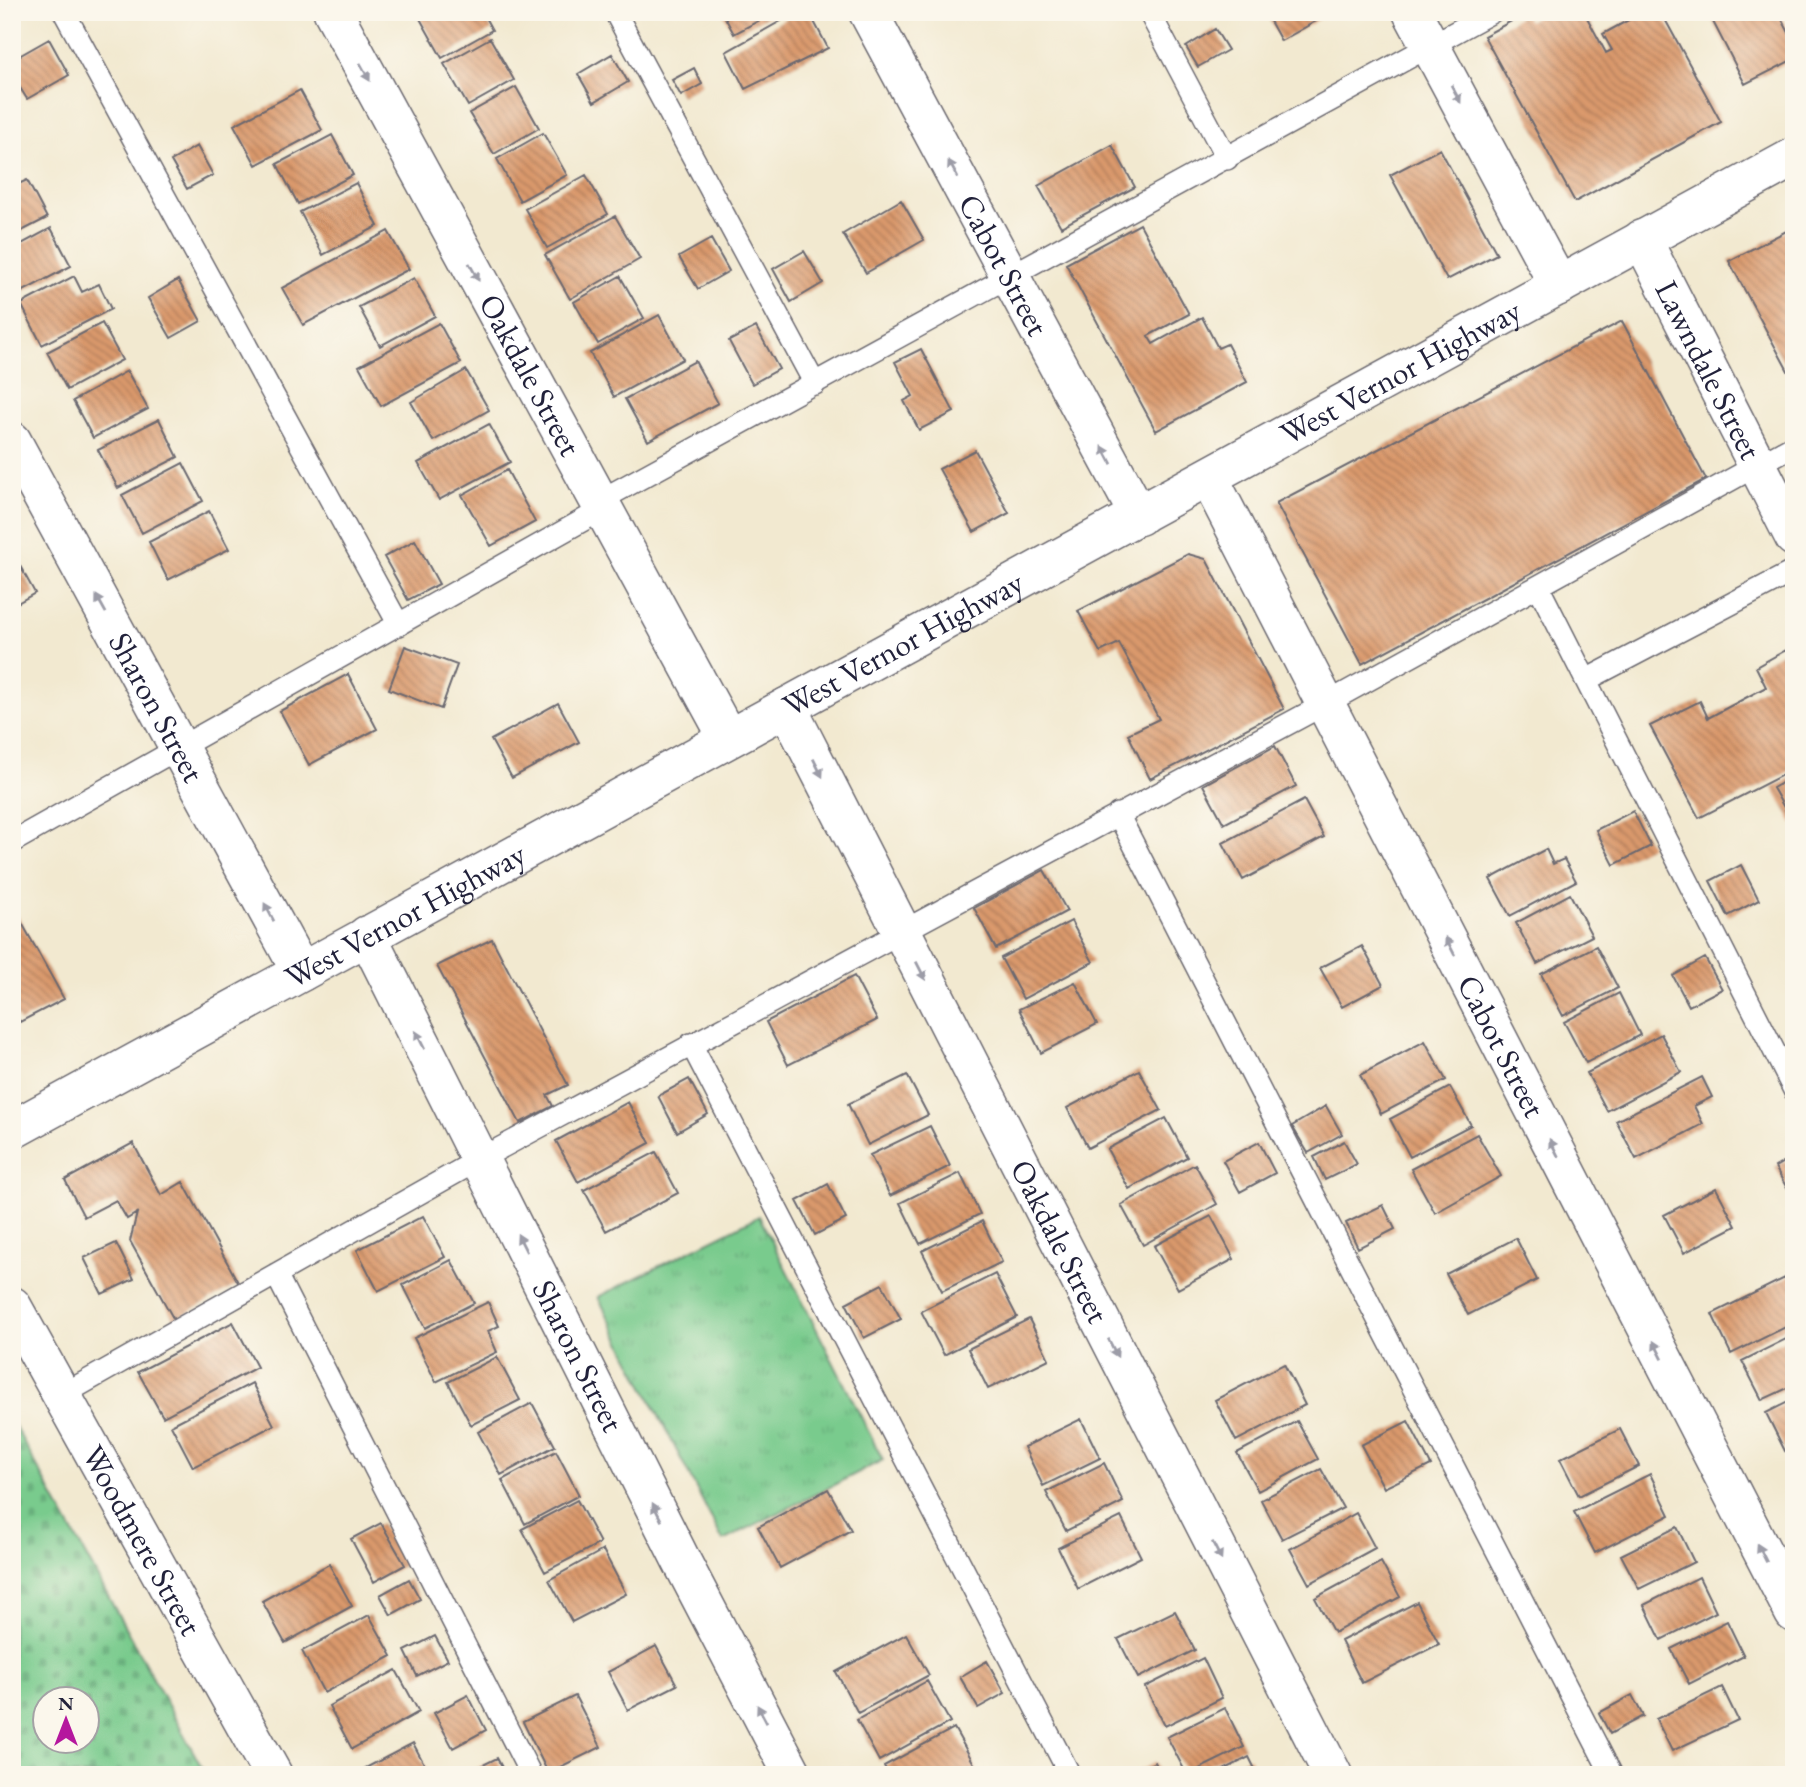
<svg xmlns="http://www.w3.org/2000/svg" width="1806" height="1787" viewBox="0 0 1806 1787" font-family="'EB Garamond',serif">
	<style>
		.grass { fill: url(#grass-tufts); stroke: #4e7664; stroke-width: 2 }
		.cemetery { fill: url(#cemetery-stones); stroke: #4e7664; stroke-width: 2; fill-rule: evenodd }
		.building { fill: url(#building-back-hatch) }
		.lines { fill: none; stroke-linecap: round; stroke-linejoin: round }
		.service-casing { stroke: #6b686f; stroke-width: 24 }
		.minor-casing { stroke: #6b686f; stroke-width: 41 }
		.tertiary-casing { stroke: #6b686f; stroke-width: 41 }
		.service { stroke: #fff; stroke-width: 21 }
		.minor { stroke: #fff; stroke-width: 38 }
		.tertiary { stroke: #fff; stroke-width: 38 }
		.oneway { fill: #9c9ca7 }
		.labels { text-anchor: middle; stroke-width: 5; stroke-linejoin: round; paint-order: stroke }
		.street-label { font-size: 32px; fill: #22223b; stroke: #fbf7ec }
	</style>
	<defs>
		<pattern id="grass-tufts" width="24" height="20" patternUnits="userSpaceOnUse" patternTransform="scale(1.75)"><rect width="24" height="20" fill="#79cb8d"/><path d="M3 7l-1-3M5 7V3M7 7l1-3M15 17l-1-3M17 17v-4M19 17l1-3" fill="none" stroke="#68ae7b"/></pattern>
		<pattern id="cemetery-stones" width="16" height="16" patternUnits="userSpaceOnUse" patternTransform="scale(1.75)"><rect width="16" height="16" fill="#79cb8d"/><path d="M2 7V4a2 2 0 0 1 4 0v3zM10 15v-3a2 2 0 0 1 4 0v3z" fill="#68ae7b"/></pattern>
		<pattern id="building-back-hatch" width="6" height="6" patternUnits="userSpaceOnUse" patternTransform="scale(1.75)"><rect width="6" height="6" fill="#da996c"/><path d="M-1 5l2 2M0 0l6 6M5-1l2 2" fill="none" stroke="#b07c5a"/></pattern>
	</defs>
	<rect width="100%" height="100%" fill="#fbf7ec"/>
	<filter id="ink" filterUnits="userSpaceOnUse"><feTurbulence type="fractalNoise" baseFrequency=".0143" numOctaves="2"/><feDisplacementMap in="SourceGraphic" scale="14" xChannelSelector="R" yChannelSelector="G"/><feConvolveMatrix kernelMatrix="1 2 1 2 8 2 1 2 1" color-interpolation-filters="sRGB"/></filter>
	<filter id="wash" filterUnits="userSpaceOnUse"><feTurbulence type="fractalNoise" baseFrequency=".00686" numOctaves="4" result="noise"/><feDisplacementMap in="SourceGraphic" scale="28" xChannelSelector="R" yChannelSelector="G"/><feGaussianBlur stdDeviation="1.57" result="paint"/><feColorMatrix in="noise" values="0 0 0 0 0 0 0 0 0 0 0 0 0 0 0 0 0 1.4 0 .05"/><feComposite in="paint" operator="in"/></filter>
	<g filter="url(#wash)">
		<rect width="100%" height="100%" fill="#f2e9d0"/>
		<!-- grass -->
		<path class="grass" d="M759,1216l124,244 -160,81 -125,-244z"/>
		<!-- cemetery -->
		<path class="cemetery" d="M12,1421l194,354h-194zM46,1700h42v42h-42z"/>
		<g id="blocks">
			<!-- building -->
			<path class="building" d="M424,12h58l10,18 -50,28 -24,-43z
				M722,12h53l-41,22z
				M797,12h12l19,36 -83,41 -19,-37z
				M1265,12h67l-51,29z
				M1544,12h40l22,41 6,-3 -9,-16 40,-22h18l60,110 -146,80 -91,-166 40,-22 4,7z
				M1708,12h70l16,30v17l-49,25z
				M1215,29l13,21 -30,17 -12,-20z
				M490,38l24,42 -46,26 -24,-42z
				M49,39l20,36 -42,24 -15,-24v-15z
				M612,54l16,28 -34,20 -16,-28z
				M694,68l8,16 -21,12 -9,-16z
				M516,87l23,41 -45,26 -25,-41z
				M300,90l22,40 -66,35 -22,-40z
				M543,133l24,42 -47,26 -23,-42z
				M332,135l21,40 -55,29 -21,-40z
				M1112,145l23,42 -74,40 -23,-41z
				M197,146l16,29 -26,14 -16,-28z
				M1440,149l57,105 -50,26 -57,-105z
				M586,175l22,39 -61,34 -22,-39z
				M27,180l20,38 -35,18v-49z
				M356,183l22,43 -55,29 -23,-43z
				M901,200l23,40 -58,33 -23,-39z
				M615,216l25,43 -70,40 -25,-44z
				M1140,224l49,90 -41,22 5,8 49,-27 16,31 9,-4 20,38 -91,49 -90,-167z
				M1794,227v155l-65,-121z
				M51,228l20,38 -55,29 -4,-7v-39z
				M388,231l21,38 -106,56 -21,-37z
				M711,239l18,32 -31,18 -19,-32z
				M804,251l19,32 -32,19 -18,-33z
				M74,276l8,16 17,-8 12,25 -69,36 -21,-41z
				M620,276l24,42 -46,26 -24,-42z
				M414,278l21,38 -55,30 -21,-39z
				M178,280l23,41 -30,17 -23,-40z
				M659,315l24,44 -69,38 -24,-44z
				M1622,321l84,158 -344,185 -86,-161z
				M102,323l20,37 -55,30 -20,-38z
				M439,323l22,40 -80,43 -22,-40z
				M756,327l23,42 -27,15 -23,-43z
				M921,349l33,63 -35,18 -15,-29 9,-5 -18,-34z
				M695,361l23,42 -70,38 -23,-42z
				M466,370l23,40 -56,31 -22,-39z
				M127,371l21,38 -55,29 -20,-37z
				M159,419l19,38 -60,31 -20,-38z
				M489,424l21,38 -71,38 -21,-37z
				M975,450l34,63 -35,19 -35,-63z
				M183,463l20,38 -61,32 -20,-38z
				M507,470l28,52 -44,24 -29,-51z
				M209,511l20,38 -61,31 -19,-38z
				M415,540l24,44 -31,16 -24,-43z
				M1188,554l18,5 78,150 -134,70 -22,-45 31,-15 -40,-76 -19,9 -22,-41z
				M14,555l21,38 -23,13v-50z
				M405,646l52,19 -16,44 -52,-20z
				M1786,650l8,14v105l-95,49 -49,-92 50,-25 8,17 58,-31 -10,-20z
				M348,674l29,55 -68,36 -29,-54z
				M558,703l21,39 -67,36 -21,-38z
				M1275,746l21,40 -72,38 -21,-39z
				M1794,776v49l-21,-37z
				M1304,800l20,37 -81,43 -20,-37z
				M1633,811l18,35 -37,19 -18,-35z
				M1546,849l7,15 11,-5 12,22 -66,35 -20,-37z
				M1741,865l18,35 -31,16 -18,-35z
				M1044,870l23,41 -71,38 -22,-41z
				M1570,894l22,42 -55,28 -21,-41z
				M12,905l52,94 -44,23 -8,-14z
				M1071,921l22,41 -70,37 -22,-41z
				M492,939l76,146 -21,10 6,11 -33,17 -83,-157z
				M1362,946l21,39 -41,22 -22,-39z
				M1596,946l22,42 -55,28 -22,-42z
				M1705,958l17,31 -33,17 -16,-30z
				M854,976l23,44 -89,45 -22,-43z
				M1075,982l22,42 -56,29 -22,-44z
				M1619,993l21,42 -54,28 -22,-41z
				M1661,1034l20,38 -74,39 -20,-38z
				M1425,1041l21,39 -65,34 -21,-39z
				M1139,1070l22,40 -73,38 -21,-40z
				M907,1075l21,40 -60,30 -20,-41z
				M1702,1077l10,20 -18,9 9,18 -67,35 -20,-38z
				M689,1079l19,35 -31,18 -19,-36z
				M1450,1087l21,38 -61,32 -20,-38z
				M628,1102l22,41 -72,39 -22,-41z
				M1326,1106l16,28 -34,19 -16,-27z
				M1166,1118l21,39 -58,32 -22,-40z
				M930,1126l20,40 -60,30 -20,-41z
				M1477,1134l24,42 -66,37 -24,-44z
				M1344,1141l13,23 -32,16 -11,-23z
				M1259,1142l16,31 -35,19 -17,-31z
				M133,1143l28,52 22,-13 56,102 -65,36 -44,-79 7,-28 -10,6 -11,-19 -32,17 -19,-37z
				M656,1152l22,41 -72,38 -22,-41z
				M1794,1156v40l-2,1 -17,-30z
				M1195,1164l22,40 -74,41 -22,-40z
				M960,1173l20,41 -60,30 -20,-41z
				M828,1184l18,35 -31,16 -18,-34z
				M1716,1188l20,38 -52,27 -20,-38z
				M1383,1205l12,24 -37,19 -12,-25z
				M423,1216l22,41 -67,34 -21,-41z
				M1211,1216l23,43 -56,30 -24,-43z
				M982,1221l20,41 -60,29 -20,-40z
				M1516,1238l21,42 -69,35 -22,-41z
				M116,1243l18,36 -32,15 -18,-36z
				M451,1260l23,43 -49,25 -22,-43z
				M995,1274l22,43 -73,38 -23,-44z
				M1793,1274l1,49 -63,31 -19,-40z
				M882,1284l19,35 -37,19 -18,-35z
				M488,1302l11,24 -11,5 9,21 -61,30 -22,-44z
				M1029,1319l20,40 -61,30 -20,-40z
				M233,1322l24,45 -94,50 -25,-45z
				M1794,1335v50l-32,15 -20,-39z
				M497,1357l23,43 -49,25 -23,-43z
				M1284,1364l21,41 -69,36 -21,-41z
				M252,1383l22,42 -81,42 -22,-42z
				M1794,1399v47l-9,5 -19,-38z
				M532,1403l23,43 -54,29 -23,-43z
				M1081,1419l19,39 -57,28 -19,-39z
				M1297,1421l21,38 -60,32 -21,-38z
				M1408,1421l23,44 -47,23 -23,-43z
				M1620,1429l19,37 -60,30 -19,-37z
				M556,1451l23,44 -54,29 -23,-44z
				M1104,1463l19,39 -57,29 -20,-39z
				M1321,1469l22,39 -61,31 -21,-39z
				M1650,1474l20,41 -75,38 -21,-41z
				M828,1489l23,41 -71,38 -22,-41z
				M577,1500l23,43 -55,29 -23,-43z
				M1356,1513l19,35 -66,36 -19,-35z
				M1121,1517l20,40 -63,32 -20,-41z
				M381,1523l24,42 -31,17 -23,-43z
				M1677,1527l17,35 -55,27 -18,-34z
				M603,1550l23,44 -54,28 -23,-42z
				M1381,1562l19,35 -66,36 -19,-35z
				M329,1564l23,42 -67,37 -23,-42z
				M1699,1577l17,35 -55,28 -17,-35z
				M409,1579l11,20 -29,16 -11,-20z
				M1417,1602l22,42 -77,39 -21,-42z
				M1175,1611l20,39 -57,28 -20,-39z
				M369,1615l23,41 -68,37 -22,-42z
				M1727,1621l17,35 -55,28 -18,-35z
				M906,1634l23,41 -71,38 -22,-41z
				M435,1636l13,24 -31,16 -12,-25z
				M656,1646l21,39 -49,25 -20,-38z
				M1203,1658l19,40 -57,28 -20,-39z
				M987,1661l18,32 -27,15 -18,-31z
				M396,1670l23,42 -67,37 -23,-43z
				M927,1681l23,41 -71,39 -22,-41z
				M1722,1687l16,33 -66,31 -16,-32z
				M468,1695l18,35 -33,18 -19,-35z
				M1632,1695l11,21 -33,18 -11,-21z
				M575,1696l26,51 -53,26 -25,-51z
				M1225,1708l19,39 -57,28 -20,-38z
				M954,1728l23,41 -12,6h-76l-5,-9z
				M413,1743l17,32h-68l-2,-4z
				M1249,1757l9,18h-44z
				M497,1758l9,17h-43z
				M1155,1762l6,13h-30z"/>
		</g>
	</g>
	<g filter="url(#ink)">
		<use href="#blocks" fill-opacity="0" stroke="#6b686f" stroke-width="2"/>
		<g class="lines">
			<defs>
				<path id="service" d="M64,12l335,613
					M615,12l200,372
					M1149,12l78,147
					M599,501l893,-489
					M1539,588l255,502
					M1586,680l208,-109
					M1118,814l494,961
					M12,842l591,-333
					M691,1044l379,731
					M276,1274l255,501
					M62,1395l418,-236 845,-455 469,-259"/>
				<g id="minor">
					<path id="s1" d="M333,12l395,726"/>
					<path id="s2" d="M868,12l271,504"/>
					<path d="M1412,12l147,274"/>
					<path id="s3" d="M1642,239l152,298"/>
					<path id="s4" d="M12,441l289,531"/>
					<path id="s5" d="M1209,478l585,1135"/>
					<path id="s6" d="M787,707l546,1068"/>
					<path id="s7" d="M367,935l314,625 112,215"/>
				</g>
				<g id="tertiary">
					<path id="s8" d="M12,1130l1782,-973"/>
					<path id="s9" d="M12,1306l261,469"/>
				</g>
			</defs>
			<!-- service casing -->
			<use href="#service" class="service-casing"/>
			<!-- minor casing -->
			<use href="#minor" class="minor-casing"/>
			<!-- tertiary casing -->
			<use href="#tertiary" class="tertiary-casing"/>
			<!-- service -->
			<use href="#service" class="service"/>
			<!-- minor -->
			<use href="#minor" class="minor"/>
			<!-- tertiary -->
			<use href="#tertiary" class="tertiary"/>
		</g>
		<!-- one-way arrows -->
		<defs><path id="oneway-solid" d="M-6-.8H1V-3.2L6.5 0L1 3.2V.8H-6Z" transform="scale(1.75)"/></defs>
		<g class="oneway">
			<use href="#oneway-solid" transform="translate(365 72) rotate(61)"/>
			<use href="#oneway-solid" transform="translate(1456 94) rotate(62)"/>
			<use href="#oneway-solid" transform="translate(953 169) rotate(-118)"/>
			<use href="#oneway-solid" transform="translate(474 272) rotate(61)"/>
			<use href="#oneway-solid" transform="translate(1107 455) rotate(-118)"/>
			<use href="#oneway-solid" transform="translate(101 604) rotate(-119)"/>
			<use href="#oneway-solid" transform="translate(818 768) rotate(63)"/>
			<use href="#oneway-solid" transform="translate(269 912) rotate(-118)"/>
			<use href="#oneway-solid" transform="translate(1450 946) rotate(-117)"/>
			<use href="#oneway-solid" transform="translate(921 971) rotate(63)"/>
			<use href="#oneway-solid" transform="translate(420 1040) rotate(-117)"/>
			<use href="#oneway-solid" transform="translate(1554 1148) rotate(-117)"/>
			<use href="#oneway-solid" transform="translate(522 1243) rotate(-117)"/>
			<use href="#oneway-solid" transform="translate(1113 1348) rotate(63)"/>
			<use href="#oneway-solid" transform="translate(1658 1350) rotate(-117)"/>
			<use href="#oneway-solid" transform="translate(657 1512) rotate(-117)"/>
			<use href="#oneway-solid" transform="translate(1217 1551) rotate(63)"/>
			<use href="#oneway-solid" transform="translate(1762 1553) rotate(-117)"/>
			<use href="#oneway-solid" transform="translate(762 1714) rotate(-118)"/>
		</g>
	</g>
	<g class="labels">
		<!-- street labels -->
		<g class="street-label">
			<text dy="11" stroke="none"><textPath href="#s2" startOffset="287">Cabot Street</textPath></text>
			<text dy="11" stroke="none"><textPath href="#s3" startOffset="147">Lawndale Street</textPath></text>
			<text dy="11" stroke="none"><textPath href="#s8" startOffset="1582">West Vernor Highway</textPath></text>
			<text dy="11" stroke="none"><textPath href="#s1" startOffset="413">Oakdale Street</textPath></text>
			<text dy="11" stroke="none"><textPath href="#s8" startOffset="1015">West Vernor Highway</textPath></text>
			<text dy="11" stroke="none"><textPath href="#s4" startOffset="303">Sharon Street</textPath></text>
			<text dy="11" stroke="none"><textPath href="#s8" startOffset="448">West Vernor Highway</textPath></text>
			<text dy="11" stroke="none"><textPath href="#s5" startOffset="639">Cabot Street</textPath></text>
			<text dy="11" stroke="none"><textPath href="#s6" startOffset="600">Oakdale Street</textPath></text>
			<text dy="11" stroke="none"><textPath href="#s7" startOffset="471">Sharon Street</textPath></text>
			<text dy="11" stroke="none"><textPath href="#s9" startOffset="268">Woodmere Street</textPath></text>
		</g>
	</g>
	<!-- margin -->
	<rect width="1806" height="1787" fill="none" stroke="#fbf7ec" stroke-width="42"/>
	<!-- north arrow -->
	<g transform="translate(66 1720)"><circle r="33" fill="#fbf7ec" stroke="#a4a2a5" stroke-width="2"/>
	<path d="M0-5L12 26L0 18L-12 26Z" fill="#b5179e"/>
	<text y="-10" font-size="19" font-weight="bold" text-anchor="middle" fill="#22223b">N</text>
	</g>
</svg>
